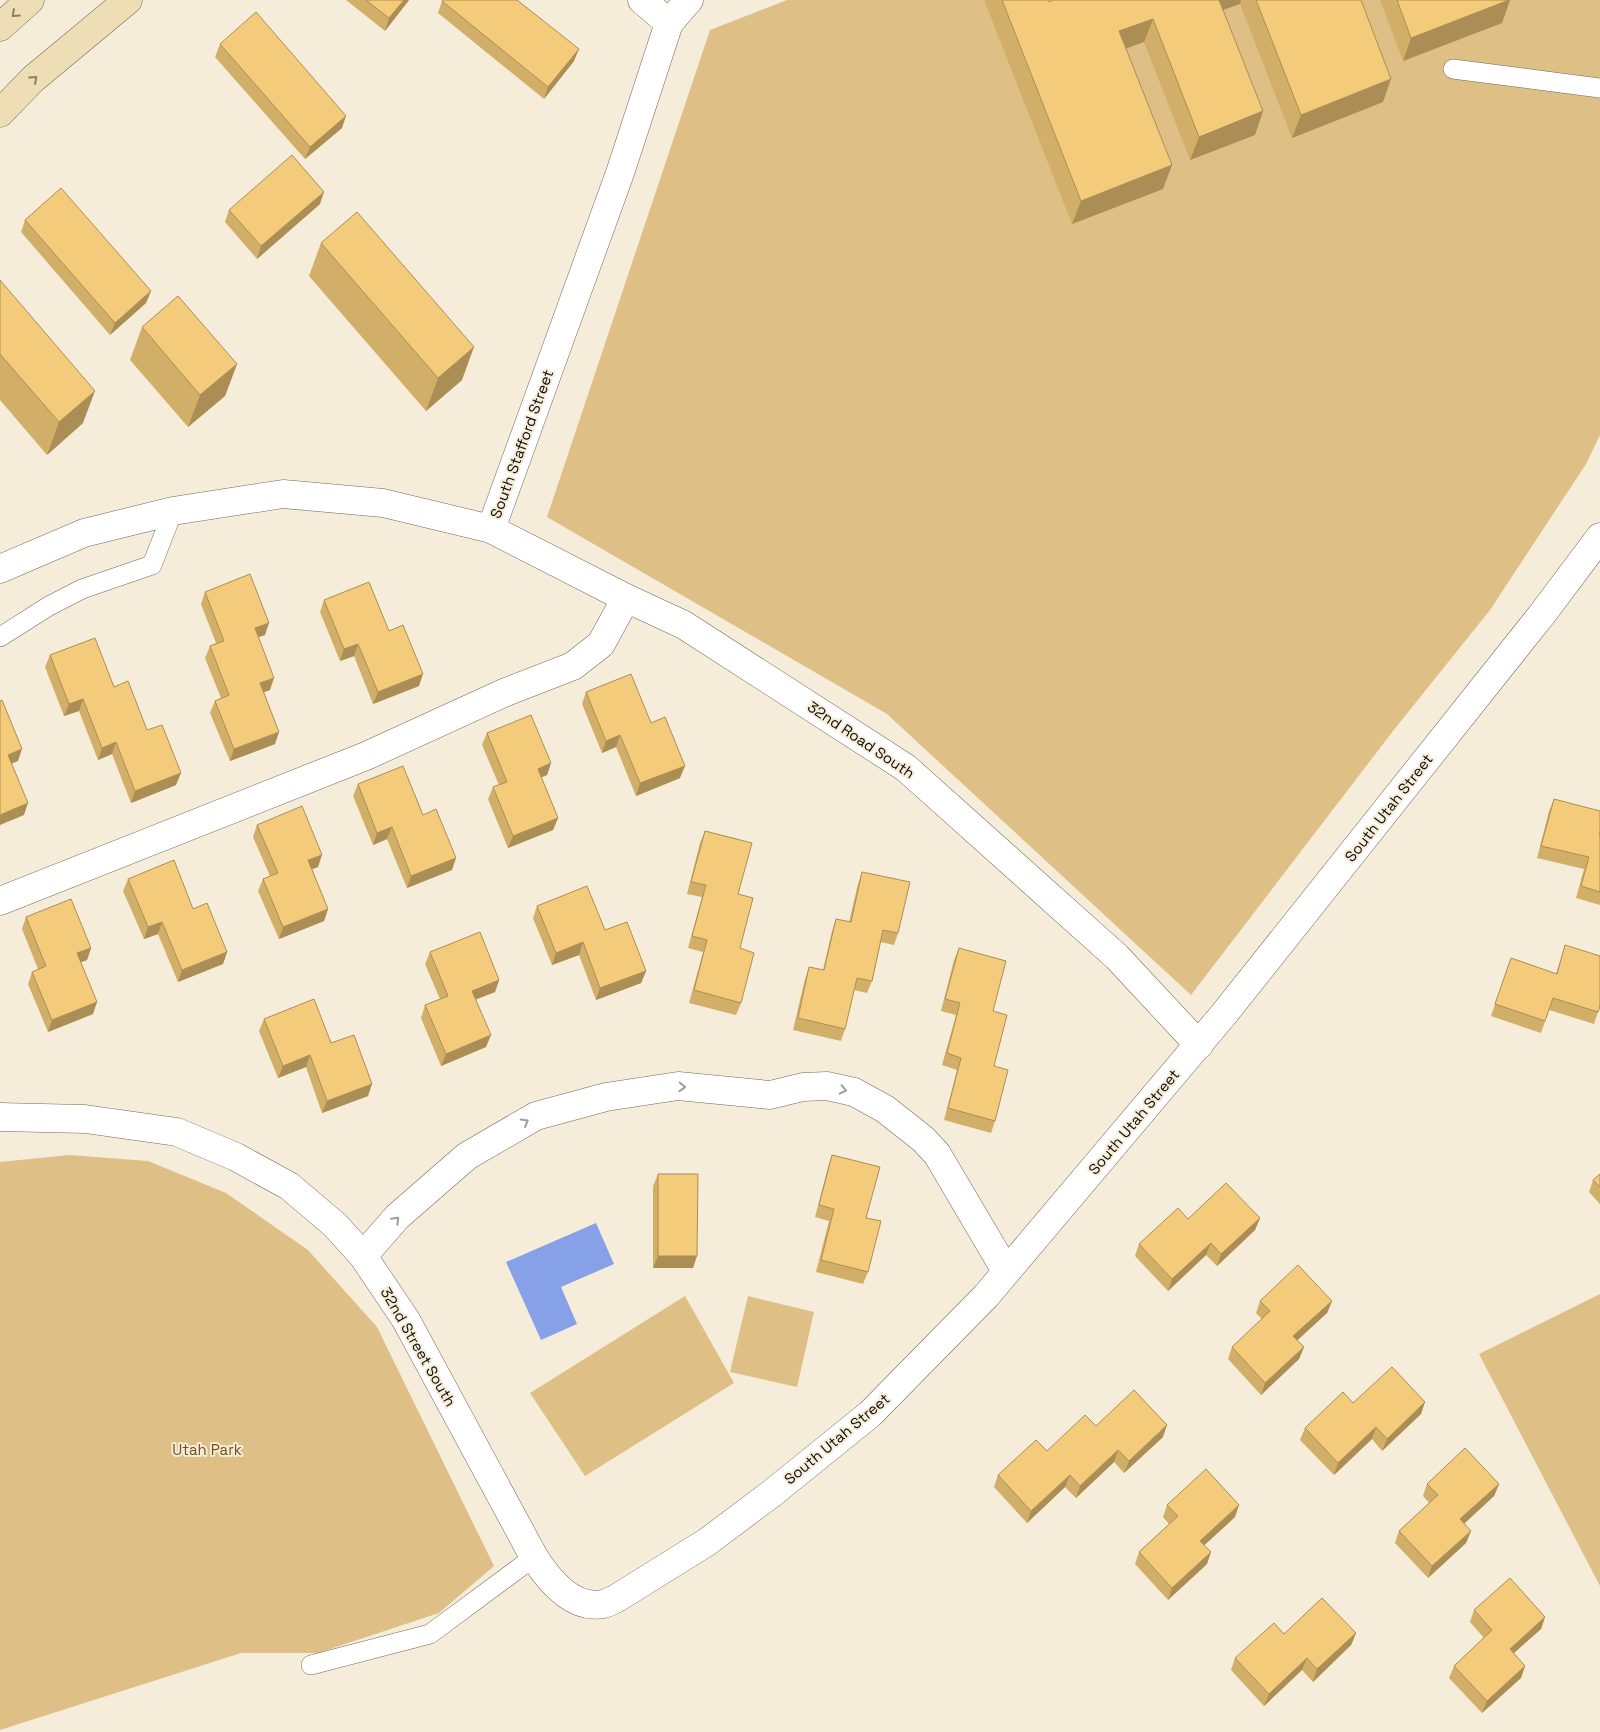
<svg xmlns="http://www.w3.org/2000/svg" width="1600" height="1732" viewBox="0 0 1600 1732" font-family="'Space Grotesk',sans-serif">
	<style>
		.green { fill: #debf85 }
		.water { fill: #87a1e9 }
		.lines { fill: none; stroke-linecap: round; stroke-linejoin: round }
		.service-casing { stroke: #726a5a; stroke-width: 20 }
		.minor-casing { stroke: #726a5a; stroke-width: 29 }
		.tertiary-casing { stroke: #726a5a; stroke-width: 29 }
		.secondary-casing { stroke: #726a5a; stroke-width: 29 }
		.service { stroke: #fff; stroke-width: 19 }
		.minor { stroke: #fff; stroke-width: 28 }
		.tertiary { stroke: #fff; stroke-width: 28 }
		.secondary { stroke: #eddeb5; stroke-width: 28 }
		.wall { fill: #d2af69 }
		.shaded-wall { fill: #ab8e55 }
		.building { fill: #f4cb7a; stroke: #ab8e55 }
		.oneway { stroke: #8a8067 }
		.oneway2 { stroke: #9f9e9c }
		.labels { text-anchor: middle; stroke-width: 4; stroke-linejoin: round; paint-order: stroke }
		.street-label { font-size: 15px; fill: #100d07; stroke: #f6ecda }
		.park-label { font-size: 15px; fill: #6e5315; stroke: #f6ecda }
	</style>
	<rect width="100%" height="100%" fill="#f6ecda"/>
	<!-- green -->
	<path class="green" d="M787,0h813v435l-14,29 -96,146 -97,121 -202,264 -304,-281 -340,-197 163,-487z
		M69,1155l79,6 78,32 82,57 69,77 117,239 -55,47 -121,40h-77l-241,77v-568z
		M1600,1294v292l-121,-232z
		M685,1296l49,87 -149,93 -55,-83z
		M748,1296l66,16 -17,75 -67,-15z"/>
	<!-- water -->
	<path class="water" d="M596,1223l18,41 -53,23 16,37 -36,16 -35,-78z"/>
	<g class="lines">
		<defs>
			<path id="service" d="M1453,69l147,19
				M0,637l49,-31 33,-17 70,-24 21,-54
				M311,1665l119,-31 104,-77"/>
			<path id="minor" d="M491,529l129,-356 49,-150
				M0,569l84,-36 89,-22 110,-17 100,9 108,26 135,69 58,27 222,143 211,189 82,88
				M0,901l366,-145 140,-64 67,-26 28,-22 25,-46
				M0,1117l85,2 92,13 59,25 53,29 46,39 28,31 43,64 128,237c14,22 38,53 69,47 5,-1 10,-4 14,-6l90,-56 64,-48 99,-80 116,-118 238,-282 319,-401 57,-76
				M363,1256l34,-39 70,-61 69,-40 70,-19 72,-11 92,9 33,-8 24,-1 27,6 31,17 38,30 14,15 69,117"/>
			<path id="tertiary" d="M642,0l27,23 20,-23"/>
			<path id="secondary" d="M0,27l30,-27
				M0,113l33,-34 95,-79"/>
		</defs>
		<!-- service casing -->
		<use href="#service" class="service-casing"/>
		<!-- minor casing -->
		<use href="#minor" class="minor-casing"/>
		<!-- tertiary casing -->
		<use href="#tertiary" class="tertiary-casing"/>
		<!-- secondary casing -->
		<use href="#secondary" class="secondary-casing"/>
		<!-- service -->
		<use href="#service" class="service"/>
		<!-- minor -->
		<use href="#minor" class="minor"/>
		<!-- tertiary -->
		<use href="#tertiary" class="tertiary"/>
		<!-- secondary -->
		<use href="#secondary" class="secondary"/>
	</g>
	<!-- wall -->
	<path class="wall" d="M346,0h63l-24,31z
		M984,0h64l1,2 4,-2h308l22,102 -91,36 -52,-134 -17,6 40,101 -8,24 -65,25 -46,-118 -18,6 37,141 -91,35z
		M1380,0h130l-8,23 -99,38z
		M442,1l132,60 -30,38 -106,-86z
		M220,44l122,84 -37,31 -90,-102z
		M320,204l-63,55 -32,-37 4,-12z
		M25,220l126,71 -5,12 -36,32 -89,-103z
		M321,243l141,137 -36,31 -117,-135z
		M0,280l83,143 -36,32 -47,-55z
		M142,327l95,37 -12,32 -37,31 -58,-67z
		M205,592l60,43 -7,2 12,53 -6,2 11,52 -45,17 -20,-48 5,-12 6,-3 -16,-40 5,-12 6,-3 -15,-39z
		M324,600l65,31 30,55 -46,18 -19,-48 -14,5 -20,-49z
		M50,655l64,32 62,98 -45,18 -19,-49 -14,6 -19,-49 -15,5 -19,-49z
		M586,692l65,31 29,55 -44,18 -20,-49 -14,6 -20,-49z
		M487,733l64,30 -4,12 -6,2 17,41 -5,12 -45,18 -20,-49 5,-12 6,-2 -17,-40z
		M358,784l65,31 29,55 -45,18 -20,-49 -14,6 -20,-49z
		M1554,799l46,37v69l-24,-7 8,-29 -47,-11 12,-47z
		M257,825l61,42 -6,2 16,40 -4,12 -45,18 -21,-48 5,-12 7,-3 -17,-39z
		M705,831l33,63 3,109 -5,12 -47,-12 14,-51 -15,-4 14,-51 -15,-3 13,-51z
		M862,872l36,61 -4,12 -13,-3 -9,39 -5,12 -13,-3 -9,39 -4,12 -48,-11 12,-51 4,-12 14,3 9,-39 4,-12 13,3 9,-38z
		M128,879l65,30 34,43 -4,12 -45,18 -20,-48 -14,5 -21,-48z
		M537,906l68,24 41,41 -5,12 -45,17 -17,-45 -27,10 -19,-47z
		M26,917l65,31 -4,12 -6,2 12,52 -45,18 -20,-48 4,-12 6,-3 -16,-40z
		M1565,945l35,61 -6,18 -45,-14 -8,23 -50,-17 20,-58 45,16z
		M959,948l34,63 2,110 -4,12 -47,-13 13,-50 -15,-5 14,-50 -15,-4 13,-51z
		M430,952l69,28 -4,12 -20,7 11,48 -45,19 -20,-48 4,-13 15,-6 -15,-35z
		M264,1019l67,24 37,53 -46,17 -16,-46 -28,11 -19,-47z
		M832,1155l34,63 2,54 -5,12 -47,-12 13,-51 -14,-4 13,-50z
		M658,1174l35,94h-40v-82z
		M1600,1174v30l-11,-12 4,-12z
		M1260,1218l-5,12 -38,36 -11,-11 -38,36 -33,-35 4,-12 49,-25z
		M1260,1301h72l-5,12 -30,27 7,7 -5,12 -38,36 -33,-36 4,-12 30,-28 -6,-6z
		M1353,1403l68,11 -39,37 -10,-12 -38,36 -34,-35 5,-12z
		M1096,1426l67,11 -39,36 -10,-11 -38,36 -11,-11 -38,36 -33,-36 4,-12z
		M1427,1484h72l-5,12 -30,28 7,7 -5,12 -38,35 -33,-35 4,-12 30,-28 -6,-7z
		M1167,1505l68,12 -31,28 3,19 -39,36 -33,-36 4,-12 30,-28 -6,-7z
		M1474,1610l71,7 -4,12 -27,24 11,13 -4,12 -39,35 -33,-35 5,-12 30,-28 -14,-16z
		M1356,1633l-5,12 -38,37 -11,-12 -38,36 -33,-36 4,-12 49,-24z"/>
	<!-- shaded-wall -->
	<path class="shaded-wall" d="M404,0h5l-24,31 4,-13z
		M1213,0h28l-1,4 -32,11z
		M1509,0h1l-8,23 -99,38 8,-23z
		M1153,19l-9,23 -33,12 8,-23z
		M579,49l-5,12 -30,38 4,-12z
		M1391,79l-8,23 -91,36 9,-23z
		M1263,111l-8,24 -65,25 9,-23z
		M346,116l-4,12 -37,31 5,-12z
		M1172,165l-9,24 -91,35 9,-23z
		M324,192l-4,12 -63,55 4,-13z
		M151,291l-5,12 -36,32 5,-12z
		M474,347l-12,33 -36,31 12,-33z
		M237,364l-12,32 -37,31 12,-32z
		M95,391l-12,32 -36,32 12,-33z
		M269,623l-4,12 -15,5 5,-12z
		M358,644l-4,12 -14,5 4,-12z
		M423,674l-4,12 -46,18 5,-12z
		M274,678l-4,12 -14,5 4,-12z
		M83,699l-4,12 -15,5 5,-12z
		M279,732l-4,12 -45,17 4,-12z
		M620,735l-4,12 -14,6 4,-12z
		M116,742l-4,12 -14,6 4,-12z
		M22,749l-4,12 -14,6 4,-12z
		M551,763l-4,12 -14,6 5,-12z
		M685,766l-5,12 -44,18 4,-13z
		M181,773l-5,12 -45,18 4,-12z
		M28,803l-4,12 -24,10v-10z
		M558,818l-5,12 -45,18 5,-12z
		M392,827l-5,12 -14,6 4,-12z
		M322,855l-4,12 -14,5 4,-12z
		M456,858l-4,12 -45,18 4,-12z
		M328,909l-4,12 -45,18 4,-12z
		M162,922l-4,12 -14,5 4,-12z
		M583,942l-4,13 -27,10 4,-12z
		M91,948l-4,12 -14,5 4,-12z
		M227,952l-4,12 -45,18 4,-12z
		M646,971l-5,12 -45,17 4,-12z
		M499,980l-4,12 -28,11 5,-12z
		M97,1002l-4,12 -45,18 4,-12z
		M491,1035l-5,12 -45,19 5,-12z
		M310,1055l-4,12 -28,11 5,-12z
		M372,1084l-4,12 -46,17 5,-12z
		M1260,1218l-5,12 -38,36 4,-12z
		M1211,1243l-5,12 -38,36 4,-12z
		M658,1256h39l-4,12h-40z
		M1332,1301l-5,12 -38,35 4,-12z
		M1304,1347l-5,12 -38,36 4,-12z
		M1425,1402l-4,12 -39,37 5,-12z
		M1167,1425l-4,12 -39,36 5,-12z
		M1376,1427l-4,12 -38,36 4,-12z
		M1118,1450l-4,12 -38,36 4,-12z
		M1070,1475l-5,12 -38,36 4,-12z
		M1499,1484l-5,12 -38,35 4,-12z
		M1239,1505l-4,12 -39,36 4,-12z
		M1471,1531l-5,12 -38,35 4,-12z
		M1211,1552l-4,12 -39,36 4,-12z
		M1545,1617l-4,12 -36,32 5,-12z
		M1356,1633l-5,12 -38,37 4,-13z
		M1307,1658l-5,12 -38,36 5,-12z
		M1525,1666l-4,12 -39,35 5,-12z"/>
	<!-- building -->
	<path class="building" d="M366,0h38l-15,18z
		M443,0h74l62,49 -31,38 -106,-86z
		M1002,0h46l1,2 4,-2h166l44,111 -64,26 -46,-118 -34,12 53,134 -91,36z
		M1256,0h105l30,79 -90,36z
		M1397,0h112l-98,38z
		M256,12l90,104 -36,31 -90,-103z
		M292,155l32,37 -63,54 -32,-36z
		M61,188l90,103 -36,32 -90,-103z
		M357,212l117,135 -36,31 -117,-135z
		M0,280l95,111 -36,31 -59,-68z
		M178,296l59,68 -37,31 -58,-68z
		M250,574l19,49 -14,5 19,50 -14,5 19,49 -45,17 -19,-48 14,-6 -19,-49 14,-5 -19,-49z
		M369,582l20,49 14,-6 20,49 -45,18 -20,-48 -14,5 -20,-49z
		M95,638l19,49 14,-6 19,49 15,-5 19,48 -46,18 -19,-49 -14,6 -19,-49 -14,5 -19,-49z
		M631,674l20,49 14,-6 20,49 -45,17 -20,-48 -14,6 -20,-49z
		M2,700l20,49 -14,6 20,48 -28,12v-114z
		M531,715l20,48 -13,6 20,49 -45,18 -20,-49 14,-5 -20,-49z
		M403,766l20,49 13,-6 20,49 -45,18 -19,-49 -15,6 -19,-49z
		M1554,799l46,12v20l-1,4 1,1v56l-19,-6 8,-29 -48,-11z
		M302,806l20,49 -14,5 20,49 -45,18 -20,-48 15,-6 -21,-48z
		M705,831l47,12 -14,51 15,4 -13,50 14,5 -13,50 -47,-13 13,-50 -15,-4 14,-51 -15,-3z
		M174,860l19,49 14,-6 20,49 -45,18 -20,-48 -14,5 -20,-48z
		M862,872l48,10 -12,51 -15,-3 -11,51 -15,-3 -12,51 -47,-11 11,-51 15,3 12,-51 15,3z
		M587,886l18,44 22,-8 19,49 -46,17 -17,-46 -27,11 -19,-47z
		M71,899l20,49 -14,5 20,49 -45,18 -20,-48 14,-6 -20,-49z
		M480,932l19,48 -27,11 19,44 -45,19 -21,-49 23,-9 -18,-44z
		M1565,945l35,11v50l-2,6 -45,-14 -8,23 -50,-17 16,-46 46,16z
		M959,948l47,13 -13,50 14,4 -13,51 14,4 -13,51 -47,-13 13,-50 -14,-5 13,-50 -15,-4z
		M314,999l17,44 23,-8 18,49 -45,17 -17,-46 -27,11 -19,-47z
		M832,1155l48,12 -14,51 15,3 -13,51 -47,-12 13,-51 -15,-4z
		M658,1174h40l-1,82h-39z
		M1600,1174v13l-7,-7z
		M1226,1183l34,35 -39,36 -10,-11 -39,36 -33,-35 39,-36 10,11z
		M1298,1265l34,36 -39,35 11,11 -39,36 -33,-36 38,-36 -10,-10z
		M1392,1367l33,35 -38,37 -11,-12 -38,36 -33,-35 38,-36 10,11z
		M1134,1390l33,35 -38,36 -11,-11 -38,36 -10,-11 -39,36 -33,-36 38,-35 11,11 38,-36 11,11z
		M1465,1448l34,36 -39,35 11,12 -39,35 -33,-35 39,-36 -11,-11z
		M1206,1469l33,36 -39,36 11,11 -39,36 -33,-36 39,-36 -11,-11z
		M1510,1578l35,39 -35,32 15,17 -38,35 -33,-35 38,-36 -18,-20z
		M1322,1598l34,35 -39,36 -10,-11 -38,36 -34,-36 39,-35 10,11z"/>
	<!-- one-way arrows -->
	<defs><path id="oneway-chevron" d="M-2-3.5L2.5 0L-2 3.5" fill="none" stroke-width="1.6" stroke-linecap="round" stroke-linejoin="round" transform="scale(1.25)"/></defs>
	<g class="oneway">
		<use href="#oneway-chevron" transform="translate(15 14) rotate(138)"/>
		<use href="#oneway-chevron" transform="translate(34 79) rotate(-42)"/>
	</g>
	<g class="oneway2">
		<use href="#oneway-chevron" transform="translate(682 1087) rotate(2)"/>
		<use href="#oneway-chevron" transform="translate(843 1090) rotate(13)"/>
		<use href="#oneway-chevron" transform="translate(525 1122) rotate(-30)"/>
		<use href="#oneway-chevron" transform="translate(396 1220) rotate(-46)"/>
	</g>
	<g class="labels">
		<!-- street labels -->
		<g class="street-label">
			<text transform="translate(522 444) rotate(-70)" y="5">South Stafford Street</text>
			<text transform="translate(861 740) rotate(34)" y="5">32nd Road South</text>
			<text transform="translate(1389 808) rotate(-52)" y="5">South Utah Street</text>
			<text transform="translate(1134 1122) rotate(-50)" y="5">South Utah Street</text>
			<text transform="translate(418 1347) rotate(60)" y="5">32nd Street South</text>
			<text transform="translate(837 1439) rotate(-40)" y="5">South Utah Street</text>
		</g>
		<!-- park labels -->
		<g class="park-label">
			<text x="207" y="1455">Utah Park</text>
		</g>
	</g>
</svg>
